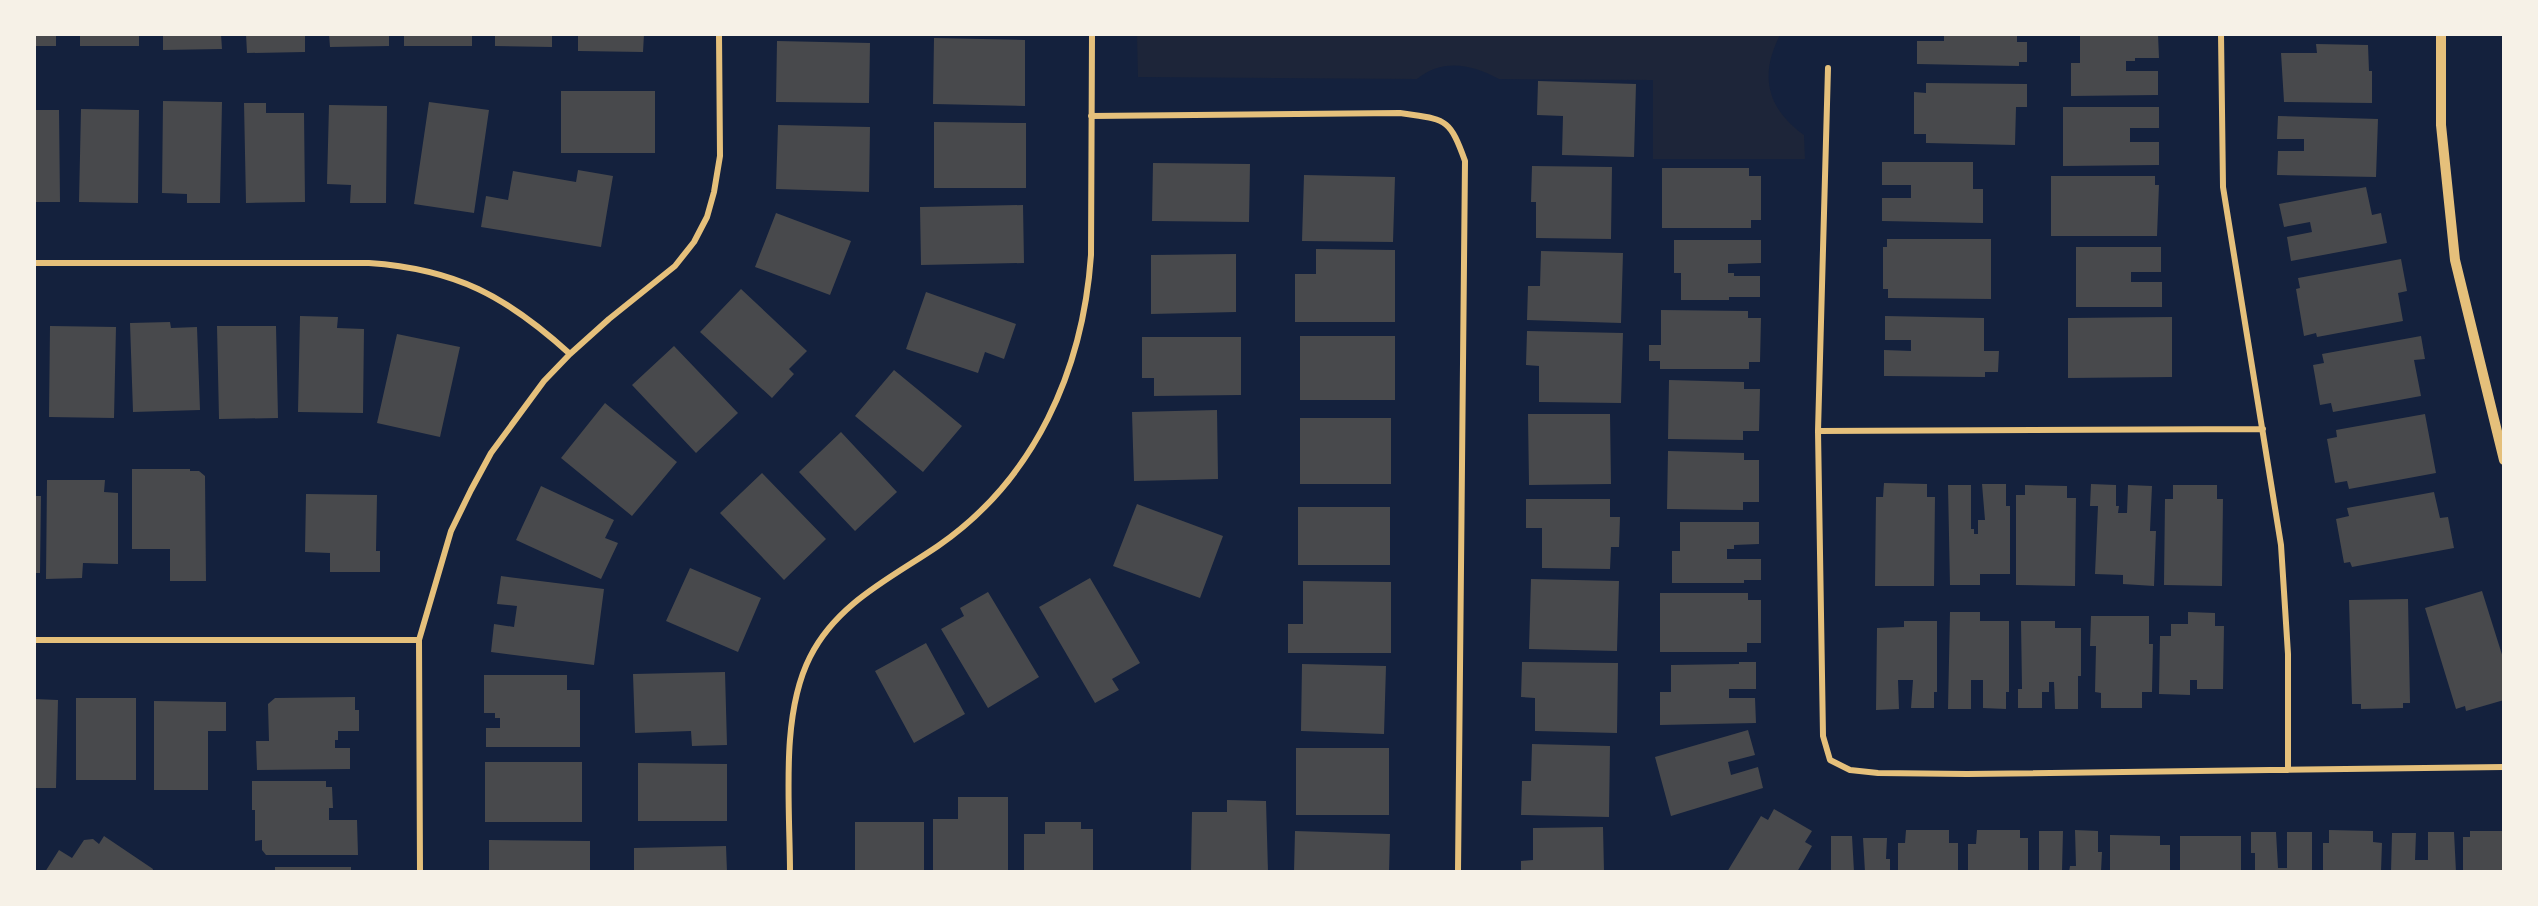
<svg xmlns="http://www.w3.org/2000/svg" width="2538" height="906" viewBox="0 0 2538 906" font-family="Rubik,sans-serif">
	<style>
		.green { fill: #1d2539 }
		.building { fill: #48494c }
		.lines { fill: none; stroke-linecap: round; stroke-linejoin: round }
		.minor { stroke: #e5c07b; stroke-width: 6 }
		.tertiary { stroke: #e5c07b; stroke-width: 10 }
	</style>
	<rect width="100%" height="100%" fill="#14213d"/>
	<!-- green -->
	<path class="green" d="M1137,35h643c-21,41 -13,73 24,100l1,24h-152v-79l-154,-1c-27,-15 -57,-21 -82,0l-279,-2z"/>
	<!-- building -->
	<path class="building" d="M34,34h22v12h-22z
		M80,34h59v12h-59z
		M163,34h58l1,15 -59,1z
		M246,34h59v18l-58,1z
		M329,34h60v12l-59,1z
		M404,34h68v12h-68z
		M495,34h57v13l-57,-1z
		M578,34h66l-1,18 -65,-1z
		M1944,34h73v8h10v20h-8v4l-102,-2v-23h27z
		M2158,34l1,24h-24v3h-9v10h32v24l-87,1v-33h9v-28z
		M934,38l91,2v66l-92,-2z
		M777,41l93,2 -1,60 -93,-1z
		M2316,44l52,1 1,26h3v32l-88,-1 -3,-49h36z
		M1538,81l98,3 -2,73 -72,-2 1,-39 -26,-1z
		M1926,83l101,1v23h-11l-1,38 -89,-2v-9h-12v-42l12,1z
		M561,91h94v62h-94z
		M163,101l59,1 -2,101h-33v-9l-25,-1z
		M429,102l60,8 -15,103 -60,-9z
		M244,103h22v10h38l1,89 -59,1z
		M329,105l58,1 -1,97h-36l1,-18 -24,-1z
		M2063,107h96v21h-29v14h29v23l-96,1z
		M81,109l58,1 -1,93 -59,-1z
		M34,110h25l1,92h-26z
		M2278,116l100,3 -2,58 -99,-2 1,-24h26v-12h-27z
		M934,122l92,1v65h-92z
		M778,125l92,2 -1,65 -93,-3z
		M1882,162h91v27h10v34l-101,-2v-23h29v-13h-29z
		M1153,163l97,1 -1,58 -97,-1z
		M1532,166l80,1 -1,72 -75,-1v-36h-5z
		M1662,168h87v8h12v44h-10v8h-89z
		M578,170l35,6 -12,71 -120,-20 5,-31 22,4 5,-29 63,11z
		M1304,175l91,2 -2,65 -91,-1z
		M2051,176h104v9h4l-2,51h-106z
		M2366,187l6,28 9,-2 6,30 -96,18 -4,-24 25,-5 -2,-10 -26,5 -5,-23z
		M1023,205l1,58 -103,2 -1,-58z
		M776,213l75,28 -21,54 -75,-28z
		M1887,239h104v60l-103,-1v-9h-5v-42h4z
		M1674,240h87v23l-33,1v9h6v3h26v21h-31v3h-48v-27h-7z
		M2076,247h85v25h-30v10h31v25h-86z
		M1316,249l79,1v72h-100v-48h21z
		M1541,251l82,2 -2,70 -94,-3 1,-34h12z
		M1236,254v58l-85,2v-59z
		M2401,259l6,32 -9,2 5,28 -86,16 -1,-4 -12,3 -8,-47 4,-1 -2,-10z
		M741,289l66,62 -18,18 5,5 -22,24 -72,-66z
		M926,292l90,32 -12,35 -19,-7 -7,21 -72,-24z
		M1661,310l87,1v7h13l-1,44h-11v7h-89v-8h-11v-16h12z
		M300,316l38,1 -1,11 27,1 -1,84 -65,-1z
		M1885,316l99,2v33h15l-1,21h-13v5l-101,-1v-26l27,1v-11h-26z
		M2172,317v60l-104,1v-60z
		M170,322l1,6 26,-1 3,83 -67,2 -3,-89z
		M50,326l66,1 -2,91 -65,-1z
		M217,326h59l2,92 -59,1z
		M1527,331l96,2 -2,70 -82,-1v-36l-13,-1z
		M397,334l63,13 -20,90 -63,-14z
		M1300,336h95v64h-95z
		M2421,336l4,23 -11,1 7,36 -88,16 -2,-9 -11,2 -7,-40 11,-2 -2,-9z
		M1142,337h99v58l-87,1v-18h-12z
		M674,346l64,67 -42,40 -64,-68z
		M894,370l68,56 -39,46 -68,-56z
		M1669,380l75,2v7h16l-1,42h-16v9l-75,-1z
		M605,403l72,59 -45,54 -71,-58z
		M1217,410l1,69 -84,2 -2,-69z
		M1528,414h82l1,70 -82,1z
		M2425,414l11,59 -87,16 -2,-8 -12,2 -8,-44 10,-2 -1,-7z
		M1300,418h91v66h-91z
		M841,432l56,60 -42,39 -56,-59z
		M1668,451l76,2v7h15v42h-16v8l-76,-1z
		M132,469h58v2h9l6,5 1,105h-36v-32h-38z
		M762,473l64,66 -42,41 -64,-67z
		M47,480h58l-1,12 14,1v71l-35,-1 -1,15 -36,1z
		M1884,483l43,1v13h8l-1,89h-59l1,-89h7z
		M1982,484h24v22h4v68h-30v11h-30l-2,-100h23v44h3v5h4v-14h7z
		M2091,484l25,1v21h3l-1,7h9l1,-28 24,1 -2,45h6l-2,55 -31,-2v-9l-28,-1 3,-68h-8z
		M2025,485l42,1v12h9l-1,88 -59,-1v-90h9z
		M2173,485h44v14h6l-1,87 -58,-1 1,-86h8z
		M541,486l73,34 -9,18 13,5 -17,36 -85,-39z
		M2434,492l6,26 8,-1 6,31 -102,19 -2,-5 -6,1 -8,-44 13,-3 -2,-8z
		M306,494l71,1 -1,56h4v21h-50v-19l-25,-1z
		M34,496h7l-1,77h-6z
		M1526,499h84v18h10l-1,30h-8l-1,22 -68,-1v-40h-16z
		M1137,504l86,32 -23,62 -87,-32z
		M1298,507h92v58h-92z
		M1680,522h79v22l-25,1v4h-7v10h34v21h-17v3h-72v-32h8z
		M690,568l71,30 -23,54 -72,-31z
		M501,576l103,13 -10,76 -103,-13 3,-28 20,3 3,-21 -20,-2z
		M1090,578l50,85 -28,16 7,11 -24,13 -56,-96z
		M1531,579l88,2 -2,70 -88,-2z
		M1303,581l88,1v71h-103v-29h15z
		M2482,591l22,70v39l-38,11 -1,-5 -9,3 -31,-101z
		M988,592l51,85 -51,31 -47,-79 23,-13 -4,-8z
		M1660,593h88v7h13v43h-14v9h-87z
		M2408,599l2,104h-7v5l-42,1v-5h-9l-3,-104z
		M1950,612h30v9h29v71h-3v17l-23,-1v-28h-12v29h-23z
		M2188,612l27,1v13h9l-1,63h-26v-9h-7v15l-31,-1 1,-58h11v-12h17z
		M2091,616h58v28h4l-1,48h-10v16h-41v-15l-6,-1 1,-46h-6z
		M1904,621h33v71h-3v16h-23l2,-28h-15l1,29 -23,1 1,-82 27,-1z
		M2021,621h34v7h26v48h-3v33h-23l-1,-27h-5v10h-7v16h-24v-19h4z
		M926,643l39,71 -51,29 -39,-72z
		M1522,662l96,1 -1,70 -82,-2v-33l-14,-1z
		M1739,662h17v27h-27v9h26l1,25 -96,2v-33h11v-27l68,-1z
		M1302,664l84,2 -2,68 -83,-3z
		M725,672l2,73 -35,1 -1,-15 -56,2 -2,-59z
		M484,675h83v15h13v57h-94v-19h14v-10h-5v-5h-11z
		M355,697v13h4v21h-21v9h-3v8h15v21l-93,1 -1,-29h13l-1,-37 7,-6z
		M76,698h60v82h-60z
		M34,699l24,1 -2,88h-22z
		M154,701l72,1v29h-18v59h-54z
		M1748,730l7,25 -27,7 3,13 27,-8 5,21 -92,28 -16,-59z
		M1532,744l78,2 -1,71 -88,-2 1,-34h9z
		M1296,748h93v67h-93z
		M485,762h97v60h-97z
		M638,763l89,1v57h-89z
		M252,781h74v6h6l1,21h-4v12h28l1,35h-92l-4,-5v-10l-7,1v-31h-3z
		M958,797h50v75h-75v-53h25z
		M1227,800l39,1 2,71h-77l1,-60h35z
		M1774,809l38,22 -7,11 7,4 -15,26h-70l34,-56 7,4z
		M855,822h69v50h-69z
		M1045,822h36v7h12v43h-69v-38h21z
		M1603,827l1,45h-83v-11l12,-1v-32z
		M1906,830h43v13h9v29h-60v-29h7z
		M1977,830h43v8h8v34h-60v-28h8z
		M2075,830l23,1v21h4l-1,20h-32l1,-6h6z
		M2329,830l44,1v11l9,1 -1,29h-58v-29h6z
		M1295,831l95,3 -1,38h-95z
		M2039,831h24l-1,41h-23z
		M2470,831h34v41h-41v-35h7z
		M2251,832h25l2,36h9v-36h25v40h-57v-19h-4z
		M2428,832h26l2,40h-65l1,-39h24l-1,27h13z
		M2110,835l50,1v9h10v27h-60z
		M104,836l49,33 -1,3h-107l14,-22 13,8 12,-18 9,-1 6,5z
		M1831,836h21l2,36h-23z
		M2180,836h61v36h-61z
		M1863,838h24l-1,21h4v13h-25z
		M489,840l101,1v31h-101z
		M726,846l1,26h-93v-24z
		M275,867h76v5h-76z"/>
	<g class="lines">
		<!-- minor -->
		<path class="minor" d="M2221,34l2,153 58,358 7,109v116
			M1828,68l-10,363 5,305 7,24 20,10 28,3 89,1 537,-7
			M1091,116l309,-3c45,7 49,3 65,48l-7,711
			M34,263h335c87,6 137,33 201,91
			M1818,431l445,-2
			M34,640h385
			M420,872l-1,-232 32,-109 20,-41 20,-37 53,-72 26,-27 39,-35 66,-53 19,-24 13,-25 7,-25 6,-36 -1,-122
			M790,872c0,-66 -10,-156 20,-215 27,-54 81,-79 128,-111 97,-67 145,-176 153,-291l1,-221"/>
		<!-- tertiary -->
		<path class="tertiary" d="M2441,34v91l14,135 49,200"/>
	</g>
	<!-- border -->
	<rect width="2538" height="906" fill="none" stroke="#f6f1e7" stroke-width="72"/>
</svg>
